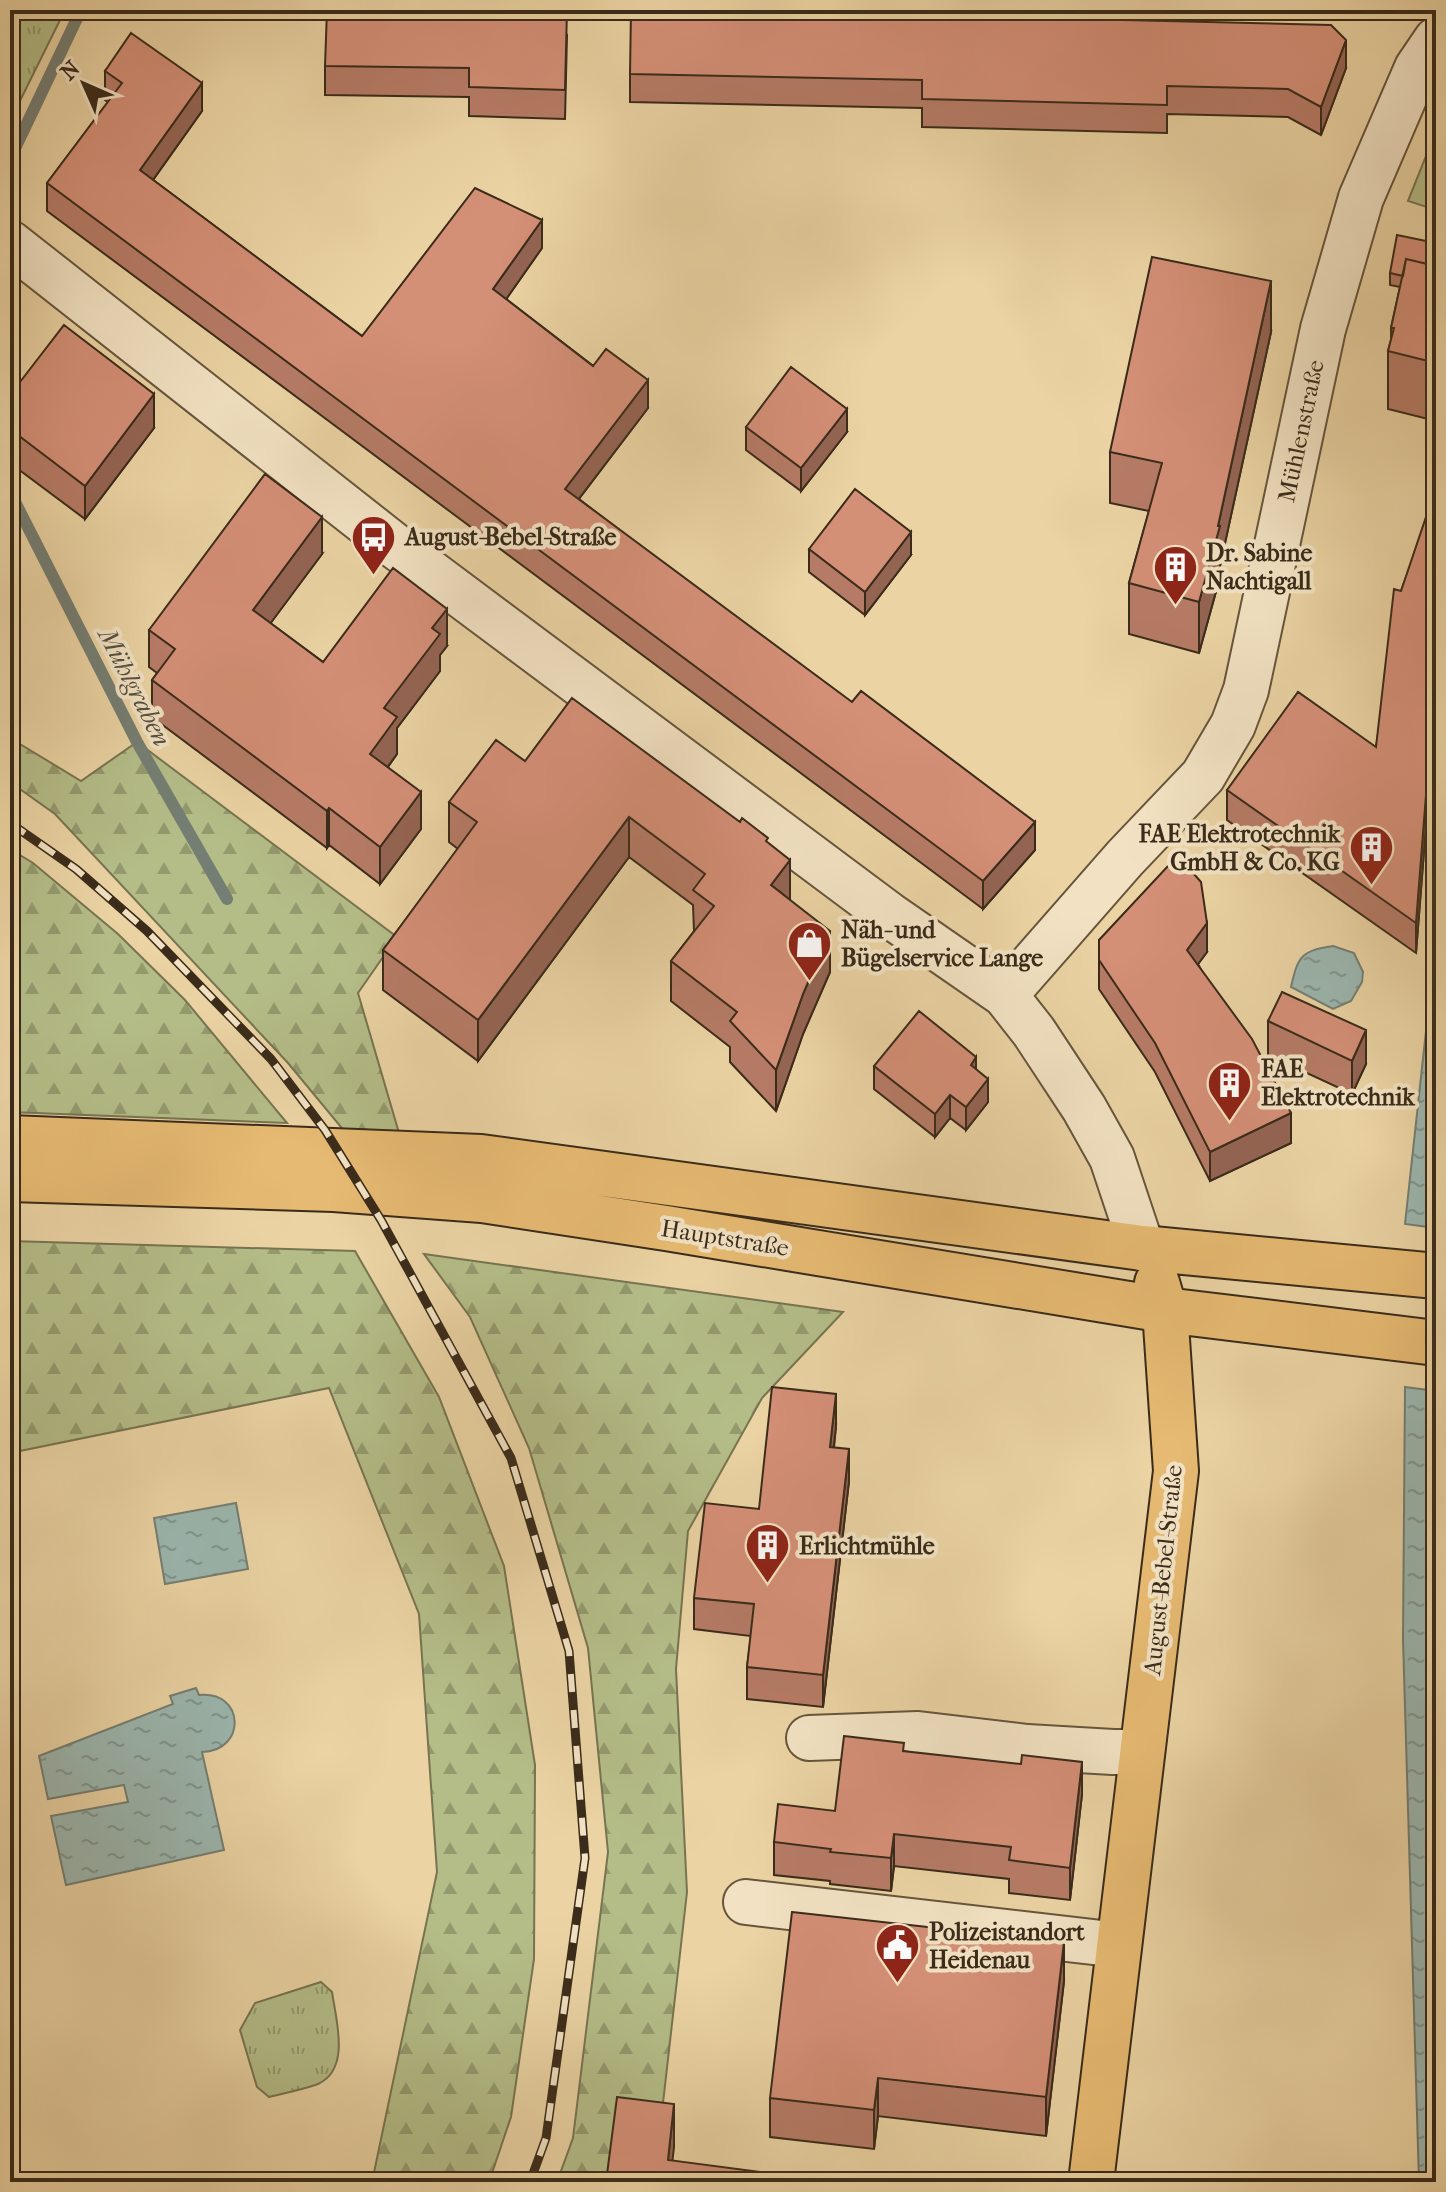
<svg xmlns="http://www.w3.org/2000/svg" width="1446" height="2192" viewBox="0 0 1446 2192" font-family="'IM FELL French Canon',serif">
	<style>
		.grass { fill: url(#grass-tufts); stroke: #777451; stroke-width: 2 }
		.forest { fill: url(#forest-firs); stroke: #777451; stroke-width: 2 }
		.garden { fill: #b4bd88; stroke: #777451; stroke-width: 2 }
		.water { fill: url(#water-ripples); stroke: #747e73; stroke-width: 2 }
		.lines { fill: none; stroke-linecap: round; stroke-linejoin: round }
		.stream { stroke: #747e73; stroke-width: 12 }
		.minor-casing { stroke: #66553c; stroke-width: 48 }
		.major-casing { stroke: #3a2b1a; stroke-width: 48 }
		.minor { stroke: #f2e2c3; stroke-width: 44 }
		.major { stroke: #e6ba72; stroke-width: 44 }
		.rail-casing { stroke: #3a2b1a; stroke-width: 9 }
		.rail { stroke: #f2e2c3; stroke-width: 6; stroke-dasharray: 18; stroke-linecap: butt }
		.wall { fill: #b67b66; stroke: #3a2b1a; stroke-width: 2 }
		.shaded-wall { fill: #946453; stroke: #3a2b1a; stroke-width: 2 }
		.building { fill: #d48f77; stroke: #3a2b1a; stroke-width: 2 }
		.labels { text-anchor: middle; stroke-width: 8; stroke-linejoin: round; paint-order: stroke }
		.street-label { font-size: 24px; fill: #3a2b1a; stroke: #f2e2c3 }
		.poi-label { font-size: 24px; font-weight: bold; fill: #3a2b1a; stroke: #f2e2c3; text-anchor: start }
		.water-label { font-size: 26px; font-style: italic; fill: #524e3f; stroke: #f2e2c3 }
	</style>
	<defs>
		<pattern id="grass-tufts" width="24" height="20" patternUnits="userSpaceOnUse" patternTransform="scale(2)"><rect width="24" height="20" fill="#b4bd88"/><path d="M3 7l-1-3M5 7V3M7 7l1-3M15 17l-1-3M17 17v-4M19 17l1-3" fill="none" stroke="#939a6e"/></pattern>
		<pattern id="forest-firs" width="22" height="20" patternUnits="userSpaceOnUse" patternTransform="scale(2)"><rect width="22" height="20" fill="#b4bd88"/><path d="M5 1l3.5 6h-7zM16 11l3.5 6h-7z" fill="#939a6e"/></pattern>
		<pattern id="water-ripples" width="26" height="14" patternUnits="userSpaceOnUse" patternTransform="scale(2)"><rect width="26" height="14" fill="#9bb6ae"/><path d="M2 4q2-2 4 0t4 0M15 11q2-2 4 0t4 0" fill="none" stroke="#7f948d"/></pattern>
	</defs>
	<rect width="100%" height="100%" fill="#ebd3a3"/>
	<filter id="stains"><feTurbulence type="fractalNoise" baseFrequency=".0025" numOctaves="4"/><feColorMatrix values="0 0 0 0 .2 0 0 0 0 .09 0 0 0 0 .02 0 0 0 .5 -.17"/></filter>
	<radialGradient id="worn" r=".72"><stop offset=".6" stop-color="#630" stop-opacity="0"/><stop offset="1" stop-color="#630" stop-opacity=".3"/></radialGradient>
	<!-- grass -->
	<path class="grass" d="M10,10h55l-55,111z
		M321,1982l11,10c4,28 19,77 -14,92 -16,6 -34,9 -49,13l-12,-10 -17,-57 15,-27z"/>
	<!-- forest -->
	<path class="forest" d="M10,738l71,43 56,-39 260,195 -39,56 41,140 -49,5 -62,-75 -233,-249 -45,-32z
		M10,849l23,14 85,71 67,66 102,123 -277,-11z
		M10,1241l345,10 84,146 65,169 31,199 -1,194 -23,158 -22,65h-117l65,-310 -18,-258 -90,-226 -319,65z
		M424,1254l419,58 -81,86 -74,133 -12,138 11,223 -33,290h-97l16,-44 35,-286 -20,-204 -59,-200 -59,-131z"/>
	<!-- garden -->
	<path class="garden" d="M1436,131v79l-28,-9z"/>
	<!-- water -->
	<path class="water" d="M1436,939v289l-31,-4z
		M1333,946l21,7 9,19 -1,10 -11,19 -18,8 -42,-22c7,-31 10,-36 42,-41z
		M1405,1387l31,4v791h-17l-16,-543z
		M236,1503l12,66 -83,15 -11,-66z
		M196,1688l3,7c46,-5 48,56 3,57l22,98 -158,35 -15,-69 77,-14 -4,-17 -76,14 -9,-43 134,-52 -3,-8z"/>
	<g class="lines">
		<!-- stream -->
		<path class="stream" d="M10,159l71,-149
			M10,492l127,250 90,157"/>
		<defs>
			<path id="minor" d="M10,243l385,303 493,368 117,81 29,37 50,76 28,50 30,90
				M1005,995l120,-137 78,-82 30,-51 13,-35 77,-361 38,-131 56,-130 19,-28
				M809,1738l109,-4 109,13 86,5h29
				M746,1902l373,43"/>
			<path id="major" d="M10,1138l471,19 661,91 294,28
				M10,1179l324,10 148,11 184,28 499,82 271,33
				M1091,2182l85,-711 -11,-161 -8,-27"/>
		</defs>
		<!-- minor casing -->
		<use href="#minor" class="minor-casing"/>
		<!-- major casing -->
		<use href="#major" class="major-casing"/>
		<!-- minor -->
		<use href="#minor" class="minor"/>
		<!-- major -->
		<use href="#major" class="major"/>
		<defs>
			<path id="rail" d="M10,823l66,46 71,62 124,128 54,71 56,90 130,238 58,193 16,207 -39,280 -16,44"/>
		</defs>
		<!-- rail casing -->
		<use href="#rail" class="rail-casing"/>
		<!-- rail -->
		<use href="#rail" class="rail"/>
	</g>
	<!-- wall -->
	<path class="wall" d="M567,35l-2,84 -96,-3v-19l-144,-2v-29z
		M1346,68l-25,67 -33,-18 -121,-3v19l-245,-6v-19l-292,-6v-28z
		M105,71l97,40 -49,69 209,156 180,-88 -36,51 142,109 -69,91 456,351 -52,59 -936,-698v-28l61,-81 -3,-2z
		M1436,243v178l-48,-12v-58l3,-11v-12l9,-41 -10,-2v-12z
		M1271,332l-51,234v11l-21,76 -70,-19v-51l20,-72 -39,-8v-51z
		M10,395l144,33 -69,91 -75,-56z
		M746,427l101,5 -46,59 -55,-41z
		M1436,498v234l-9,81 -11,140 -189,-133v-30l149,-43 25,-156z
		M809,549l102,6 -46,60 -56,-43z
		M322,554l-52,69 53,39 124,-16 -7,9v16l-43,57v26l-9,13 33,62 -41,55 -51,-39 -2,3 -175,-131v-37l5,-7 -8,-6v-37z
		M525,761l243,82 22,57 40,72 -27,62 -27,77 -46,-49v-15l-59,-46v-40l23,-30 -1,-26 -64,-48 -151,204 -95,-71v-40l75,-101 -9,-7v-40z
		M1099,940l108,12 -9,12 93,179 -81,38 -55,-109 -56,-83z
		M1268,1021l98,43 -14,30 -84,-39z
		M874,1066l102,3 12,33 -22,28 -16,-12 -15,19 -61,-48z
		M836,1426l-2,22 15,33 -26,226 -76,-8v-32l4,-31 -57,-7v-31l65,-89z
		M904,1751l178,43 -12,106 -61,-7v-14l-115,-13 -3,25 -61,-7v-3l-56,-6v-33l61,-31z
		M1064,1981l-18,155 -168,-20 -4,33 -104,-12v-39z"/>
	<!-- shaded-wall -->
	<path class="shaded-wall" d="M1346,40v28l-25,67v-28z
		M202,83v28l-62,87v-28z
		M542,220v28l-49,70v-29z
		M1271,281v51l-51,234v11l-21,76v-51l19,-76z
		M648,380v28l-83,109v-28z
		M154,394v34l-69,91v-33z
		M847,409v23l-46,59v-23z
		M322,517v37l-69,93v-37z
		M911,532v23l-46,60v-23z
		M447,609v37l-7,9v16l-43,57v26l-27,37v-37l14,-46 48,-80z
		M1436,702v30l-9,81 -11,140v-30l11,-141z
		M421,792v37l-41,55v-37z
		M329,808v37l-2,3v-37z
		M629,817v40l-151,204v-41z
		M1035,822v28l-52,59v-28z
		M790,860v40l-19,-15z
		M1207,923v29l-20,27v-29z
		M830,931v41l-27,62 -27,77v-41l27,-76z
		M1366,1030v34l-14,30v-33z
		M976,1057v23l-5,-15z
		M988,1079v23l-22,28v-23z
		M950,1095v23l-15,19v-23z
		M1291,1113v30l-81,38v-29z
		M836,1394v32l-6,53v-32z
		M849,1449v32l-26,226v-32z
		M1082,1762v32l-12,106v-32z
		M894,1834v32l-3,25v-33z
		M1064,1942v39l-18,155v-39z
		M878,2078v38l-4,33v-39z
		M674,2104v43l-4,35 -2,-22z"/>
	<!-- building -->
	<path class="building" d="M327,10h240l-2,80 -96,-3v-19l-144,-2z
		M631,10h77l623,15 15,15 -25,67 -33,-18 -121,-3v19l-245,-6v-19l-292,-6z
		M131,33l71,50 -62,87 222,166 113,-148 67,32 -49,69 100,77 13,-17 42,31 -83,109 287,213 9,-11 174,131 -52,59 -936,-698 75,-100 -17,-12z
		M1397,235l39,8v23l-30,-7 -3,17 -13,-3z
		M1152,257l119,24 -53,245h2l-21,76 -70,-19 33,-120 -52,-11z
		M1406,259l30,7v97l-48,-12 6,-23h-3z
		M64,325l90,69 -69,92 -75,-57v-34z
		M791,367l56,42 -46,59 -55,-41z
		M265,474l57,43 -69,93 70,52 70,-94 54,41 -15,19 8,6 -56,74 13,9 -27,37 51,38 -41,55 -51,-39 -2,3 -175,-131 23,-31 -26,-19z
		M855,489l56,43 -46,60 -56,-43z
		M1436,498v204l-9,80 -11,141 -189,-133 71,-98 78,55 18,-158 7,2 25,-74 2,1z
		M572,698l168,124 2,-4 26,20 -2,3 24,19 -19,25 59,46 -27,63 -27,76 -46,-49 7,-9 -66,-51 43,-55 -21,-16 12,-16 -76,-57 -151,203 -95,-70 94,-128 -28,-20 47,-62 29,21z
		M1168,866h19l14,16 6,41 -20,27 65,89 39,74 -81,39 -55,-109 -56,-83v-20z
		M1282,992l84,38 -14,31 -84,-40z
		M919,1011l57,46 -5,8 17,14 -22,28 -16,-12 -15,19 -61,-48z
		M772,1387l64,7 -6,53 19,2 -26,226 -76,-8 7,-63 -60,-6 11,-95 54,6z
		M844,1736l60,7 -1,8 118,13 1,-9 60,7 -12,106 -61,-8 2,-13 -117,-13 -3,24 -61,-6 1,-3 -57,-7 4,-38 57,7z
		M792,1912l272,30 -18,155 -168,-19 -4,32 -104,-12z
		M617,2097l57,7 -6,56 138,18 -1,4h-199z"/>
	<!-- icons -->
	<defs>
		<symbol id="bus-pin" viewBox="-11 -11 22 30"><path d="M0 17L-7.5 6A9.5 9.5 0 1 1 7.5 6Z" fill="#8f2418" stroke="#f2e2c3"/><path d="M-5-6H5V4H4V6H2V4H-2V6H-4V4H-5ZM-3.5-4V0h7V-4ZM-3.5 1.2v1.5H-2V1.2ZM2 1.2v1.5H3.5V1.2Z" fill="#fff"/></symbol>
		<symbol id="building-pin" viewBox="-11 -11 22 30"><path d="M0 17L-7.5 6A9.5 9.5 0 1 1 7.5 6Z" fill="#8f2418" stroke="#f2e2c3"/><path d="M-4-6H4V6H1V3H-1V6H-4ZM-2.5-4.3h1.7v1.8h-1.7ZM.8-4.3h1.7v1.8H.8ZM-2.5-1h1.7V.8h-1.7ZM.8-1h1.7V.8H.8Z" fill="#fff"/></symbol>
		<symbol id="shop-pin" viewBox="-11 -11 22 30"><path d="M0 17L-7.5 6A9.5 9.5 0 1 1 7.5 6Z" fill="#8f2418" stroke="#f2e2c3"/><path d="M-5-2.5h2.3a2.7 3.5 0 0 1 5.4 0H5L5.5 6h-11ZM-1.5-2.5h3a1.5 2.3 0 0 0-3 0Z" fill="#fff"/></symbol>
		<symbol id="civic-pin" viewBox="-11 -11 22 30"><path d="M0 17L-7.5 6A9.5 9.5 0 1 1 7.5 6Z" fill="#8f2418" stroke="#f2e2c3"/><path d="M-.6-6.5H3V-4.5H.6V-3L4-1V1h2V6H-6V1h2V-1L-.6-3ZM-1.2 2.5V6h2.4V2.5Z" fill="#fff"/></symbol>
	</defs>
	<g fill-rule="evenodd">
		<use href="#bus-pin" x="348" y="512" width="51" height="69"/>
		<use href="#building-pin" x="1150" y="542" width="51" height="69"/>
		<use href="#building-pin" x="1346" y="822" width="51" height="69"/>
		<use href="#shop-pin" x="784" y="918" width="51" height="69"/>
		<use href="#building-pin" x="1204" y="1058" width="51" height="69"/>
		<use href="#building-pin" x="742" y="1520" width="51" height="69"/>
		<use href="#civic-pin" x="872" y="1920" width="51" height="69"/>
	</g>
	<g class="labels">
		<!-- street labels -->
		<g class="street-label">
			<text transform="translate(1301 431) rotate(-78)" y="8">Mühlenstraße</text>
			<text transform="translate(725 1238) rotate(9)" y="8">Hauptstraße</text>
			<text transform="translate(1163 1570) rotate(-84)" y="8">August-Bebel-Straße</text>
		</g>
		<!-- poi labels -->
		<g class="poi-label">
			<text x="405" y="545">August-Bebel-Straße</text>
			<text x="1206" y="561">Dr. Sabine<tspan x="1206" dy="28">Nachtigall</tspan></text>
			<text x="1340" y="842" text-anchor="end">FAE Elektrotechnik<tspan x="1340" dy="28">GmbH &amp; Co. KG</tspan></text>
			<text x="841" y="938">Näh- und<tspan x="841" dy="28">Bügelservice Lange</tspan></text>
			<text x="1261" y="1077">FAE<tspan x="1261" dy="28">Elektrotechnik</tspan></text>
			<text x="799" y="1554">Erlichtmühle</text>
			<text x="929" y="1940">Polizeistandort<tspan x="929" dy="28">Heidenau</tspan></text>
		</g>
		<!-- water labels -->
		<g class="water-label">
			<text transform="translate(135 687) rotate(63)" y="9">Mühlgraben</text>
		</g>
	</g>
	<!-- margin -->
	<rect width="1446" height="2192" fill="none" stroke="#ebd3a3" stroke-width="40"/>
	<rect x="12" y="12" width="1422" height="2168" fill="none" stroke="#3a2b1a" stroke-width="4"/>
	<rect x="20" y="20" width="1406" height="2152" fill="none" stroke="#3a2b1a" stroke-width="2"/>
	<!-- north arrow -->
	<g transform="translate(84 84) rotate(315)" stroke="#f2e2c3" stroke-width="6" paint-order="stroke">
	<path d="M0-6L14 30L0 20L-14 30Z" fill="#3a2b1a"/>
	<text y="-12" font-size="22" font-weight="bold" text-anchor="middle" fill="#3a2b1a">N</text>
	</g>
	<rect width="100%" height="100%" filter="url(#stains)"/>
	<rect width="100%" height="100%" fill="url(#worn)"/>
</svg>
